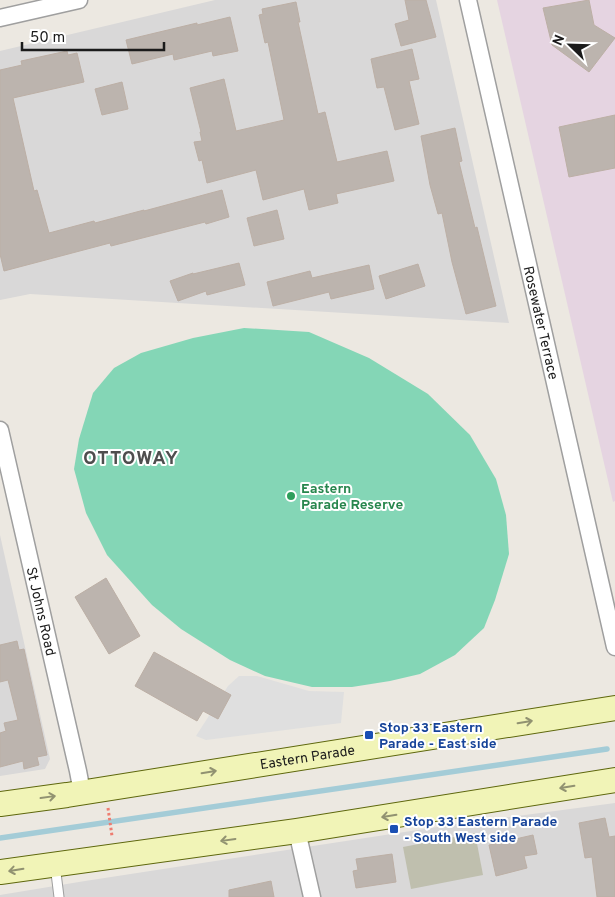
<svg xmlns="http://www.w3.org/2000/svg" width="615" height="897" viewBox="0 0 615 897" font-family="Overpass,sans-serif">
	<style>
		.residential { fill: #d9d8d8 }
		.industrial { fill: #e5d4e1 }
		.construction { fill: #bfbfae }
		.pitch { fill: #84d6b6 }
		.parking { fill: #dfdfdf }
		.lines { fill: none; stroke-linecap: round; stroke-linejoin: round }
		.stream { stroke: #a4ccd7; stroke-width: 5.5 }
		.building { fill: #bcb4ae; stroke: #bcafa5 }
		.lane-casing { stroke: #9f9f9f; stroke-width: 11 }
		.street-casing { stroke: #9f9f9f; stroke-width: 19 }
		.secondary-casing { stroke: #5e670d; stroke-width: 26 }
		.path { stroke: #ee7c70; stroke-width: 3; stroke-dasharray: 2.5 2.5; stroke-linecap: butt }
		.lane { stroke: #fff; stroke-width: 9 }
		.street { stroke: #fff; stroke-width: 16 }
		.secondary { stroke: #f1f4b7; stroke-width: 24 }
		.oneway { stroke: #919271 }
		.leisure-dot { fill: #2e9e5b; stroke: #fff; stroke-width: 2 }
		.transit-dot { fill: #1a4fb4; stroke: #fff; stroke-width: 2 }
		.labels { text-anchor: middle; stroke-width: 4; stroke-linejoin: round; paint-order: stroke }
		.street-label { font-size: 14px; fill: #1b1b1b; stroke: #fff }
		.leisure-label { font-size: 14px; font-weight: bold; fill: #27864d; stroke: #fff; text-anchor: start }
		.transit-label { font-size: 14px; font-weight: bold; fill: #164399; stroke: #fff; text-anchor: start }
		.district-label { font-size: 19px; font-weight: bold; letter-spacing: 1px; fill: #4e4e4e; stroke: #fff }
	</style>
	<rect width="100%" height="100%" fill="#ece8e1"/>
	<!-- residential -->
	<path class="residential" d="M215,0h221l73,323 -479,-29 -30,6v-249z
		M0,535l50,224 -5,10 -45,7z
		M615,803v94h-615v-2l85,-14 372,-57z"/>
	<!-- industrial -->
	<path class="industrial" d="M497,0h118v501l-2,1z"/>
	<!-- construction -->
	<path class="construction" d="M475,833l8,42 -72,14 -8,-42z"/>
	<!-- pitch -->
	<path class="pitch" d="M244,328l65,4 60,26 59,36 42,41 26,44 10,36 3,39 -14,46 -11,28 -29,27 -35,19 -30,7 -38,6h-40l-47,-11 -35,-16 -49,-31 -29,-24 -45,-50 -21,-42 -12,-44 5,-30 14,-46 21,-25 27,-15 52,-15z"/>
	<!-- parking -->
	<path class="parking" d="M239,676h18l52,15 35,1 -3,31 -135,17 -10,-4 32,-50z"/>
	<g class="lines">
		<!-- stream -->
		<path class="stream" d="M0,838l607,-89"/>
	</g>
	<!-- building -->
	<path class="building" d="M405,0h21l10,37 -35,9 -6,-22 14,-4z
		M589,0l5,25 21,13 -26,34 -37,-27 -9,-37z
		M296,2l4,20h-2l20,92 7,-2 12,50 50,-11 7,30 -58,13 2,9 -29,7 -5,-21 -41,11 -7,-30 -49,13 -5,-23 -3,1 -5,-19 8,-1 -2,-9h1l-11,-44 34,-9 12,52 48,-11 -16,-78 -3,1 -6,-28 4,-1 -1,-5z
		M230,17l8,34 -25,5 -1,-5 -38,9 -1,-6 -41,10 -6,-24 71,-17v2z
		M412,49l7,30 -10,2 10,43 -24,6 -11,-43 -7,1 -6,-29z
		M67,51l1,4 9,-2 7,29 -71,16 21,93 3,-1 12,43 45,-12 1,2 49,-13v1l78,-21 7,27 -23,7 -1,-2 -94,24 -1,-3 -106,28 -4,-17v-184l22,-5 -1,-4z
		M122,82l6,27 -26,6 -7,-26z
		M615,115v53l-46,9 -10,-50z
		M455,128l7,33 -3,1 16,66 2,-1 19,79 -30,8 -14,-52 -10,-49 -4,1 -8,-29 -9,-49z
		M277,210l7,29 -30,7 -7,-28z
		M239,263l6,22 -38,10 -1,-4 -28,10 -8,-20 23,-8v1z
		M418,264l7,22 -39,13 -7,-23z
		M369,265l5,24 -43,10 -2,-7 -56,14 -6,-24 43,-11 2,7z
		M106,578l34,58 -31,18 -34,-57z
		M17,641l2,9 5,-1 23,106 -10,2 2,8 -15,4 -1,-8 -23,6v-34l6,-2 -2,-8 14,-3 -10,-40 -8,2v-37z
		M154,652l77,43 -13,24 -15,-8 -6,10 -62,-35z
		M605,818l4,19 6,-1v61h-18l-5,-40 -7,1 -6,-35z
		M533,835l4,19 -13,2 3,12 -31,8 -7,-31z
		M392,854l4,28 -40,6 -3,-17 5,-1 -2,-11z
		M271,881l3,16h-45v-7z"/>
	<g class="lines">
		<defs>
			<path id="lane" d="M55,865l4,32"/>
			<g id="street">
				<path id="s1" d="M468,0l147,647"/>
				<path d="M0,18l79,-18"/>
				<path id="s2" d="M0,430l78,341 4,21"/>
				<path d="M297,831l15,66"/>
			</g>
			<g id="secondary">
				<path id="s3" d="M0,804l67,-9 548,-87"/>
				<path d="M0,872l297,-41 318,-51"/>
			</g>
		</defs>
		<!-- lane casing -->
		<use href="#lane" class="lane-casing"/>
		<!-- street casing -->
		<use href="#street" class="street-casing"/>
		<!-- secondary casing -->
		<use href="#secondary" class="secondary-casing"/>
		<!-- path -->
		<path class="path" d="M108,808l4,28"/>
		<!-- lane -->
		<use href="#lane" class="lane"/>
		<!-- street -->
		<use href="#street" class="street"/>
		<!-- secondary -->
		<use href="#secondary" class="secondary"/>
	</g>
	<!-- one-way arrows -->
	<defs><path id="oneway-shaft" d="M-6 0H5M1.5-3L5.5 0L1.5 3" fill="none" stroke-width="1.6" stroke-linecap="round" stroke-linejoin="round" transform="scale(1.25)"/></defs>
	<g class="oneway">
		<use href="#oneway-shaft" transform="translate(525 722) rotate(-9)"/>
		<use href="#oneway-shaft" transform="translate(209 772) rotate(-9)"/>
		<use href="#oneway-shaft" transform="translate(567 787) rotate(171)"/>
		<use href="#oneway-shaft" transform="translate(48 797) rotate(-8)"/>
		<use href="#oneway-shaft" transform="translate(389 816) rotate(171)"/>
		<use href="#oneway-shaft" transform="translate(228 840) rotate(172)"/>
		<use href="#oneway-shaft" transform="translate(16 870) rotate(171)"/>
	</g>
	<!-- markers -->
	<circle class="leisure-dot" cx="291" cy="496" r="5"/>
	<g class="transit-dot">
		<rect x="364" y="730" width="10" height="10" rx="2.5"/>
		<rect x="389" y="824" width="10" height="10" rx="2.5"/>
	</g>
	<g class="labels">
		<!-- street labels -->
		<g class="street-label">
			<text dy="5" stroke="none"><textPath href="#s1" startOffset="331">Rosewater Terrace</textPath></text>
			<text dy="5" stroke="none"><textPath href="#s2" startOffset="186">St Johns Road</textPath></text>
			<text dy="5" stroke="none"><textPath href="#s3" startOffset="311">Eastern Parade</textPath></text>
		</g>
		<!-- leisure labels -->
		<g class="leisure-label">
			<text x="301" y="493">Eastern<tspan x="301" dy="16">Parade Reserve</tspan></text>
		</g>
		<!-- transit labels -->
		<g class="transit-label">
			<text x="379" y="732">Stop 33 Eastern<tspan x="379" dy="16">Parade - East side</tspan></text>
			<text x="404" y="826">Stop 33 Eastern Parade<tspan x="404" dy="16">- South West side</tspan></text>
		</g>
		<!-- district labels -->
		<g class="district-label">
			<text x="131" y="464">OTTOWAY</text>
		</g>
	</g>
	<!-- north arrow -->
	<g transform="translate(570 45) rotate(293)" stroke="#ffffff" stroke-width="4" paint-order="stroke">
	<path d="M0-4L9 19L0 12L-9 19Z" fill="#1b1b1b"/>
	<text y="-8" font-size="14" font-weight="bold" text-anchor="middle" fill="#1b1b1b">N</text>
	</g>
	<!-- scale -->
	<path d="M22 42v8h142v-8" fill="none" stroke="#1b1b1b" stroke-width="2.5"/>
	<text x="30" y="42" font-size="15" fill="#1b1b1b" stroke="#ffffff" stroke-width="4" paint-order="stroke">50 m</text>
</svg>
